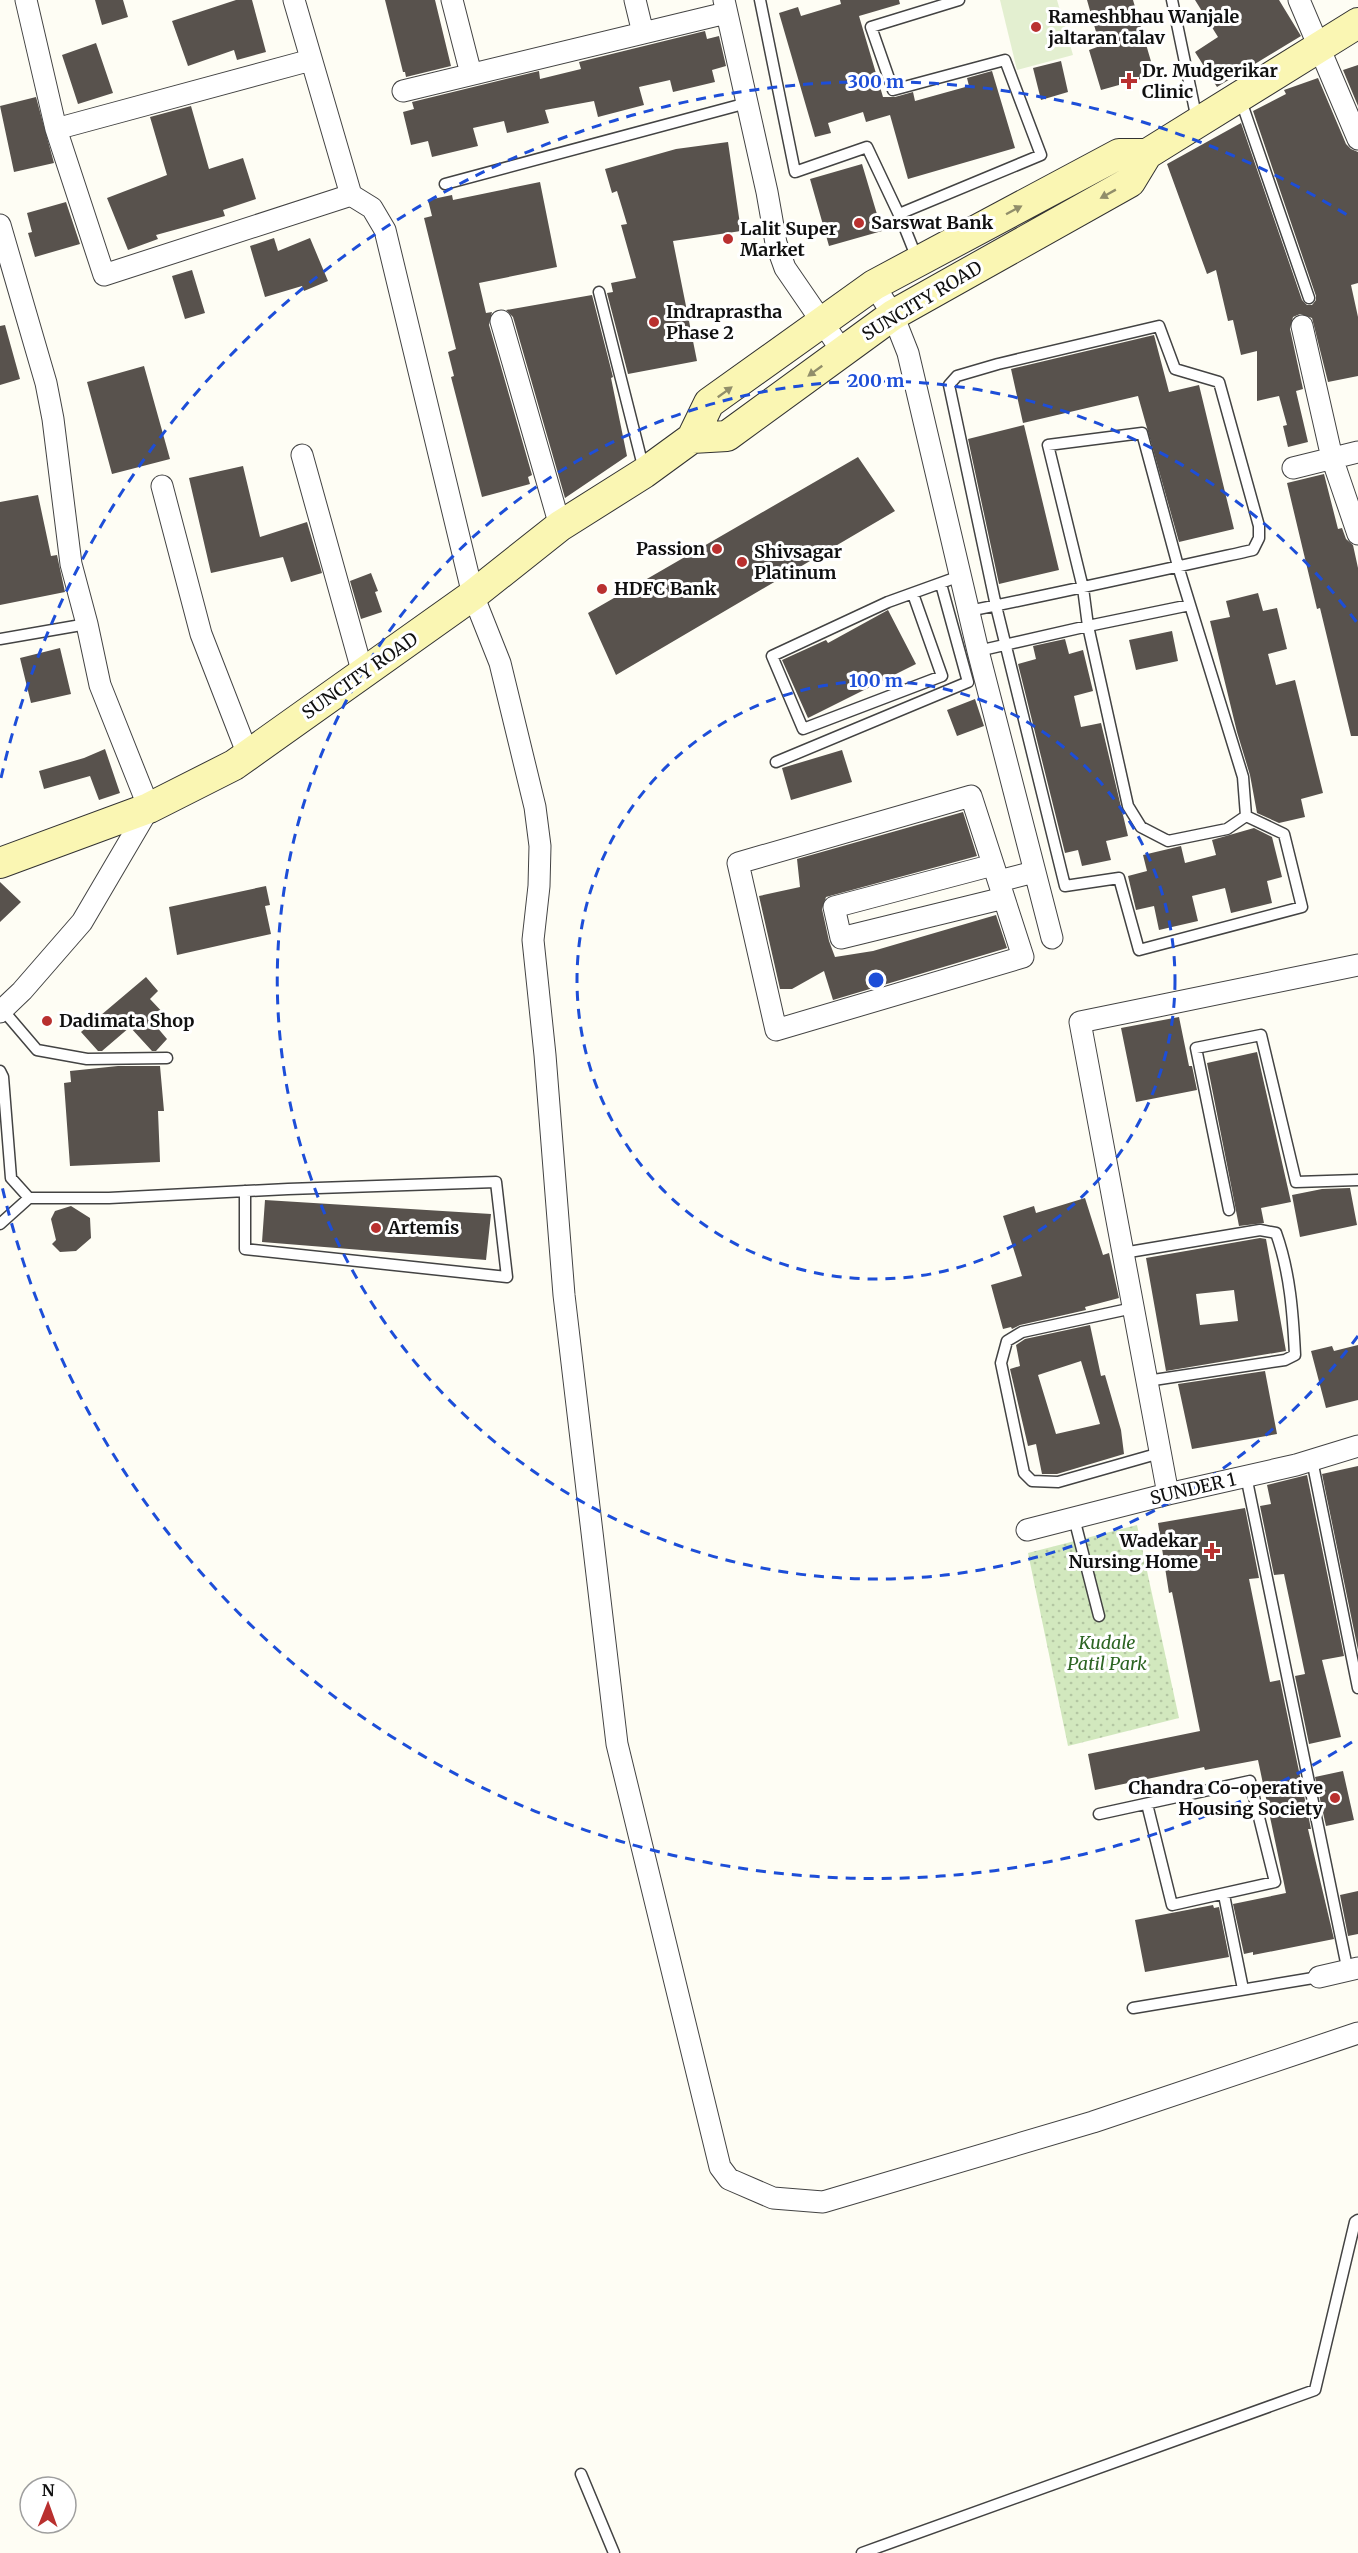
<svg xmlns="http://www.w3.org/2000/svg" width="1358" height="2553" viewBox="0 0 1358 2553" font-family="Merriweather,serif">
	<style>
		.park { fill: url(#park-dots) }
		.pitch { fill: #e3efd0 }
		.building { fill: #58524d; fill-rule: evenodd }
		.lines { fill: none; stroke-linecap: round; stroke-linejoin: round }
		.lane-casing { stroke: #434343; stroke-width: 13 }
		.street-casing { stroke: #434343; stroke-width: 23 }
		.secondary-casing { stroke: #323232; stroke-width: 32 }
		.lane { stroke: #fff; stroke-width: 10 }
		.street { stroke: #fff; stroke-width: 21 }
		.secondary { stroke: #faf6b3; stroke-width: 30 }
		.oneway { fill: #918e6a }
		.ring { fill: none; stroke: #1d4ed8; stroke-width: 3; stroke-dasharray: 10 8 }
		.poi-dot { fill: #b9302f; stroke: #fff; stroke-width: 2 }
		.labels { text-anchor: middle; stroke-width: 6; stroke-linejoin: round; paint-order: stroke }
		.poi-label { font-size: 18px; font-weight: bold; fill: #101010; stroke: #fff; text-anchor: start }
		.street-label { font-size: 18px; fill: #101010; stroke: #fff }
		.park-label { font-size: 18px; font-style: italic; fill: #2d6523; stroke: #fff }
		.centre { fill: #1d4ed8; stroke: #fff; stroke-width: 3 }
		.ring-label { font-size: 18px; text-anchor: middle; font-weight: bold; fill: #1d4ed8; stroke: #fff; stroke-width: 6; stroke-linejoin: round; paint-order: stroke }
	</style>
	<defs>
		<pattern id="park-dots" width="8" height="8" patternUnits="userSpaceOnUse" patternTransform="scale(1.5)"><rect width="8" height="8" fill="#d2e8be"/><path d="M2 2h.1M6 6h.1" fill="none" stroke="#b3c6a2" stroke-width="1.8" stroke-linecap="round"/></pattern>
	</defs>
	<rect width="100%" height="100%" fill="#fefdf4"/>
	<!-- park -->
	<path class="park" d="M1137,1525l42,193 -111,28 -40,-193z"/>
	<!-- pitch -->
	<path class="pitch" d="M1000,0h57l16,55 -56,15z"/>
	<!-- building -->
	<path class="building" d="M95,0h28l5,17 -26,8z
		M236,0h16l14,52 -29,8 -3,-10 -46,16 -16,-45z
		M385,0h50l16,66 -45,11 -1,-5h-2z
		M840,0h59l1,4 -41,12 24,81h12l18,-5 2,9 54,-15 -2,-8 25,-7 23,77 -107,31 -18,-64 -24,7 -3,-10 -35,11 3,10 -16,4 -36,-124 19,-6 3,9 40,-12z
		M1087,0h46l22,75 -54,15 -12,-40 11,-4z
		M1195,0h84l22,36 -84,51 -22,-35 23,-15z
		M705,31l2,8 12,-3 7,30 -14,4 3,12 -42,10 -3,-12 -31,7 5,18 -46,12 -4,-16 -49,9 4,13 -42,10 -3,-12 -31,7 5,18 -46,11 -4,-16 -17,4 -8,-33 11,-3 -2,-7 127,-31 1,8 41,-10 -2,-7z
		M96,43l17,50 -35,11 -16,-49z
		M1061,61l7,31 -27,8 -8,-32z
		M1358,65v41l-15,-36z
		M1318,78l28,66 5,5 7,3v131l-7,2 7,32v59l-30,6 -16,-64 -12,-4 -7,3 -3,12 13,60 -7,2 12,51 -20,5 -5,-21 4,-1 -8,-29 -22,5v-50l-16,4 -8,-35 -5,1 -12,-51 -9,4 -40,-110 74,-41 61,177 5,5h5l4,-5v-4l-63,-185 33,-17 -2,-4z
		M36,97l18,66 -40,9 -14,-66z
		M191,106l18,63 34,-11 13,41 -33,11 2,6 -69,19 2,4 -30,11 -21,-52 60,-23 -17,-58z
		M728,142l13,89 -68,10 24,120 -69,13 -21,-81 6,-1 -2,-9 25,-5 -15,-53 6,-1 -10,-33 -5,2 -7,-24 71,-20z
		M862,164l20,67 -53,15 -19,-67z
		M540,182l17,85 -78,16 7,30 6,-1 -3,13 43,150 -4,2 2,7 -48,13 -31,-120 3,-1 -6,-24 8,-3 -32,-131 8,-2 -4,-16 24,-5 1,5z
		M66,202l14,42 -45,13 -7,-24 4,-1 -5,-19z
		M274,238l4,13 32,-13 18,43 -24,10 -2,-5 -37,11 -15,-51z
		M192,270l13,43 -20,6 -13,-43z
		M592,295l21,82 -2,1 16,78 -62,42 -52,-181 -7,-7z
		M5,325l15,54 -20,6v-59z
		M1154,335l15,57 30,-7 35,144 -55,13 -41,-146 -115,27 -12,-54z
		M144,366l26,93 -58,15 -25,-92z
		M1024,425l35,145 -60,14 -31,-145z
		M858,457l37,54 -279,164 -28,-62z
		M243,466l17,71 47,-15 15,51 -31,9 -8,-25 -72,16 -22,-95z
		M1324,474l14,55 4,-1 4,11 7,6 5,23v168h-7l-31,-128 -3,1 -30,-126z
		M38,495l13,61 6,-1 8,37 -65,13v-103z
		M371,573l7,18 -3,1 7,20 -21,7 -11,-38z
		M1258,593l5,18 14,-3 10,41 -19,5 8,31 19,-5 28,113 -22,6 4,18 -26,6 -22,-10 -7,-38 -13,-43 -27,-111 20,-4 -4,-16z
		M888,610l28,54 -108,54 -26,-58 44,-20 2,3z
		M1172,631l6,30 -42,9 -7,-30z
		M1065,639l4,15 14,-4 10,41 -19,5 7,31 20,-4 27,113 -22,5 5,19 -29,6 -4,-16 -13,3 -47,-189 18,-5 -3,-13z
		M60,648l11,46 -40,9 -11,-45z
		M975,699l9,27 -27,10 -10,-26z
		M105,749l15,44 -21,7 -9,-24 -46,13 -5,-18 45,-13z
		M842,750l10,32 -61,18 -9,-32z
		M963,812l14,44 -151,41 -4,12 7,32 6,16 38,-6 123,-36 11,33 -174,52 -9,-29 -32,18h-12l-21,-93 41,-9 -3,-28z
		M1254,828l18,9 10,40 -15,4 5,22 -41,10 -6,-25 -33,8 6,25 -39,9 -5,-24 -18,4 -8,-34 19,-5 -4,-16 38,-9 4,17 31,-8 -4,-15z
		M0,882l21,20 -21,20z
		M266,886l4,19 -5,1 6,28 -94,21 -8,-48z
		M146,977l12,14 -8,8 16,17 -10,10 11,13 -11,12h-4l-22,-24 -28,24h-4l-17,-19z
		M1179,1017l10,49h3l5,24 -61,12 -15,-74z
		M1257,1052l34,150 -30,6 3,15 -25,3 -32,-163z
		M118,1066h42l4,45h-6l2,51 -90,4 -6,-83 7,-1 -1,-11z
		M1350,1188l7,37 -57,12 -8,-42 30,-6z
		M1085,1198l18,57 6,-2 10,45 -34,9 1,3 -66,15 -8,4 -1,-2 -8,2 -12,-44 31,-9 -19,-60 31,-10 2,7z
		M265,1200l226,14 -5,46 -224,-18z
		M71,1206l19,12 1,20 -15,13 -16,1 -8,-8 4,-4 -5,-21 4,-8z
		M1260,1238l6,1 20,112 -120,20 -20,-113zM1234,1290l4,31 -38,4 -4,-31z
		M1090,1325l11,51 4,-1 16,55 3,24 -67,20h-15l-6,-30 -8,2 -18,-77 10,-3 -4,-21 9,-6zM1081,1361l19,63 -44,10 -18,-59z
		M1358,1345v55l-32,8 -15,-57 21,-5 2,5z
		M1265,1371l12,63 -85,15 -14,-65z
		M1358,1466v184l-36,-176z
		M1307,1475l37,181 -22,4 19,77 -32,7 -14,-68 10,-2 -21,-100 -10,1 -14,-69 11,-2 -4,-19z
		M1245,1508l14,70 -10,1 21,103 10,-2 31,149h-3l26,110 -81,16v-3l-9,2 -11,-50 53,-11 -28,-133 -53,10 -1,-3 -109,23 -7,-36 112,-23 -28,-139 -3,1 -11,-70z
		M1343,1771l11,49 -28,6 -11,-49z
		M1358,1891v43l-10,2 -8,-41z
		M1213,1905l1,3 5,-1 10,50 -84,15 -10,-52z"/>
	<g class="lines">
		<defs>
			<path id="lane" d="M760,0l35,172 72,-25 35,74 16,40
				M1172,0l25,120
				M1240,98l69,200
				M445,184l302,-81
				M899,214l142,-59 -36,-95 -112,30 -22,-63 88,-27
				M599,292l45,178
				M1142,433l36,133 65,211 3,39 -19,13 -59,12 -27,-14 -13,-21 -40,-180 -5,-38 -35,-143z
				M913,594l29,82 -139,53 -31,-73 116,-54 72,-26
				M969,611c95,-19 189,-40 284,-61l6,-12v-12l-40,-144 -44,-13 -16,-43 -161,38 -41,12 -8,9 47,221 69,280 54,-8 20,72 163,-43 -18,-73 -38,-18
				M0,639l87,-15
				M978,651l110,-25 102,-21
				M776,762l192,-80 -27,-98
				M2,1009l35,41 50,9 80,-1
				M0,1071l3,6 8,101 18,20h80l179,-9 208,-7 11,95 -262,-28v-58
				M1229,1210l-33,-162 65,-13 35,147 62,-2
				M0,1224l29,-26
				M1123,1253l137,-23 16,3c14,39 17,81 19,122l-10,5 -138,21
				M1133,1308l-111,24 -15,9 -6,22 23,110 8,8 26,1 102,-29
				M1312,1460l46,228
				M1246,1476l102,496
				M1074,1518l25,98
				M1099,1814l151,-33 25,101 -103,23 -25,-101
				M1224,1895l19,94
				M1133,2008l186,-31
				M581,2474l33,79
				M862,2553l453,-163 40,-168 3,-2"/>
			<path id="street" d="M26,0l30,129 48,146 247,-80 21,13 13,22 88,365 27,68 35,144 5,39 -1,40 -6,54 12,115 19,240 53,449 103,423 9,12 44,19 50,4 270,-80 265,-89
				M294,0l57,195
				M452,0l19,74
				M635,0l8,33
				M724,0l43,192 9,51 9,25 57,83
				M1299,0l59,139
				M403,91l323,-78
				M56,129l255,-69
				M0,225l46,158 7,36 18,145 16,60 13,61 49,123 -67,114 -60,69 -22,21
				M874,285l19,30 15,38 70,298 74,287
				M501,321l59,205
				M1302,326l30,132 26,76
				M302,455l61,219
				M1293,468l65,-16
				M162,486l39,148 47,121
				M971,796l52,161 -247,73 -38,-167z
				M993,865l-159,42 7,31 163,-40
				M999,881l35,-9
				M1168,1494l-88,-472 278,-57
				M1027,1530l141,-36 128,-29 62,-19
				M1319,1977l39,-9"/>
			<path id="secondary" d="M692,438l35,-2 166,-121 237,-133 17,-28 211,-131
				M0,863l149,-55 85,-43 239,-170 87,-69 84,-53 48,-35 17,-35 165,-118 245,-131h28"/>
		</defs>
		<!-- lane casing -->
		<use href="#lane" class="lane-casing"/>
		<!-- street casing -->
		<use href="#street" class="street-casing"/>
		<!-- secondary casing -->
		<use href="#secondary" class="secondary-casing"/>
		<!-- lane -->
		<use href="#lane" class="lane"/>
		<!-- street -->
		<use href="#street" class="street"/>
		<!-- secondary -->
		<use href="#secondary" class="secondary"/>
	</g>
	<!-- one-way arrows -->
	<defs><path id="oneway-solid" d="M-6-.8H1V-3.2L6.5 0L1 3.2V.8H-6Z" transform="scale(1.5)"/></defs>
	<g class="oneway">
		<use href="#oneway-solid" transform="translate(1108 194) rotate(151)"/>
		<use href="#oneway-solid" transform="translate(1014 210) rotate(-28)"/>
		<use href="#oneway-solid" transform="translate(815 371) rotate(144)"/>
		<use href="#oneway-solid" transform="translate(725 392) rotate(-36)"/>
	</g>
	<!-- distance rings -->
	<g class="ring">
		<circle cx="876" cy="980" r="299"/>
		<path d="M1358 1336A599 599 0 1 1 1358 624"/>
		<path d="M1352 1742A898 898 0 0 1 1 1182M1 778A898 898 0 0 1 1352 218"/>
	</g>
	<!-- markers -->
	<g class="poi-dot">
		<circle cx="1036" cy="27" r="6"/>
		<path d="M1126 72h6v6h6v6h-6v6h-6v-6h-6v-6h6z"/>
		<circle cx="859" cy="223" r="6"/>
		<circle cx="728" cy="239" r="6"/>
		<circle cx="654" cy="322" r="6"/>
		<circle cx="717" cy="549" r="6"/>
		<circle cx="742" cy="562" r="6"/>
		<circle cx="602" cy="589" r="6"/>
		<circle cx="47" cy="1021" r="6"/>
		<circle cx="376" cy="1228" r="6"/>
		<path d="M1209 1542h6v6h6v6h-6v6h-6v-6h-6v-6h6z"/>
		<circle cx="1335" cy="1798" r="6"/>
	</g>
	<g class="labels">
		<!-- poi labels -->
		<g class="poi-label">
			<text x="1048" y="23">Rameshbhau Wanjale<tspan x="1048" dy="21">jaltaran talav</tspan></text>
			<text x="1142" y="77">Dr. Mudgerikar<tspan x="1142" dy="21">Clinic</tspan></text>
			<text x="871" y="229">Sarswat Bank</text>
			<text x="740" y="235">Lalit Super<tspan x="740" dy="21">Market</tspan></text>
			<text x="666" y="318">Indraprastha<tspan x="666" dy="21">Phase 2</tspan></text>
			<text x="705" y="555" text-anchor="end">Passion</text>
			<text x="754" y="558">Shivsagar<tspan x="754" dy="21">Platinum</tspan></text>
			<text x="614" y="595">HDFC Bank</text>
			<text x="59" y="1027">Dadimata Shop</text>
			<text x="388" y="1234">Artemis</text>
			<text x="1198" y="1547" text-anchor="end">Wadekar<tspan x="1198" dy="21">Nursing Home</tspan></text>
			<text x="1323" y="1794" text-anchor="end">Chandra Co-operative<tspan x="1323" dy="21">Housing Society</tspan></text>
		</g>
		<!-- street labels -->
		<g class="street-label">
			<text transform="translate(922 301) rotate(-31)" y="6">SUNCITY ROAD</text>
			<text transform="translate(360 676) rotate(-35)" y="6">SUNCITY ROAD</text>
			<text transform="translate(1193 1489) rotate(-13)" y="6">SUNDER 1</text>
		</g>
		<!-- park labels -->
		<g class="park-label">
			<text x="1107" y="1649">Kudale<tspan x="1107" dy="21">Patil Park</tspan></text>
		</g>
	</g>
	<circle cx="876" cy="980" r="9" class="centre"/>
	<g class="ring-label">
		<text x="876" y="88">300 m</text>
		<text x="876" y="387">200 m</text>
		<text x="876" y="687">100 m</text>
	</g>
	<!-- north arrow -->
	<g transform="translate(48 2505) rotate(1)"><circle r="28" fill="#ffffff" stroke="#9f9f9f" stroke-width="1.5"/>
	<path d="M0-4.5L10 22L0 15L-10 22Z" fill="#b9302f"/>
	<text y="-9" font-size="16" font-weight="bold" text-anchor="middle" fill="#101010">N</text>
	</g>
</svg>
